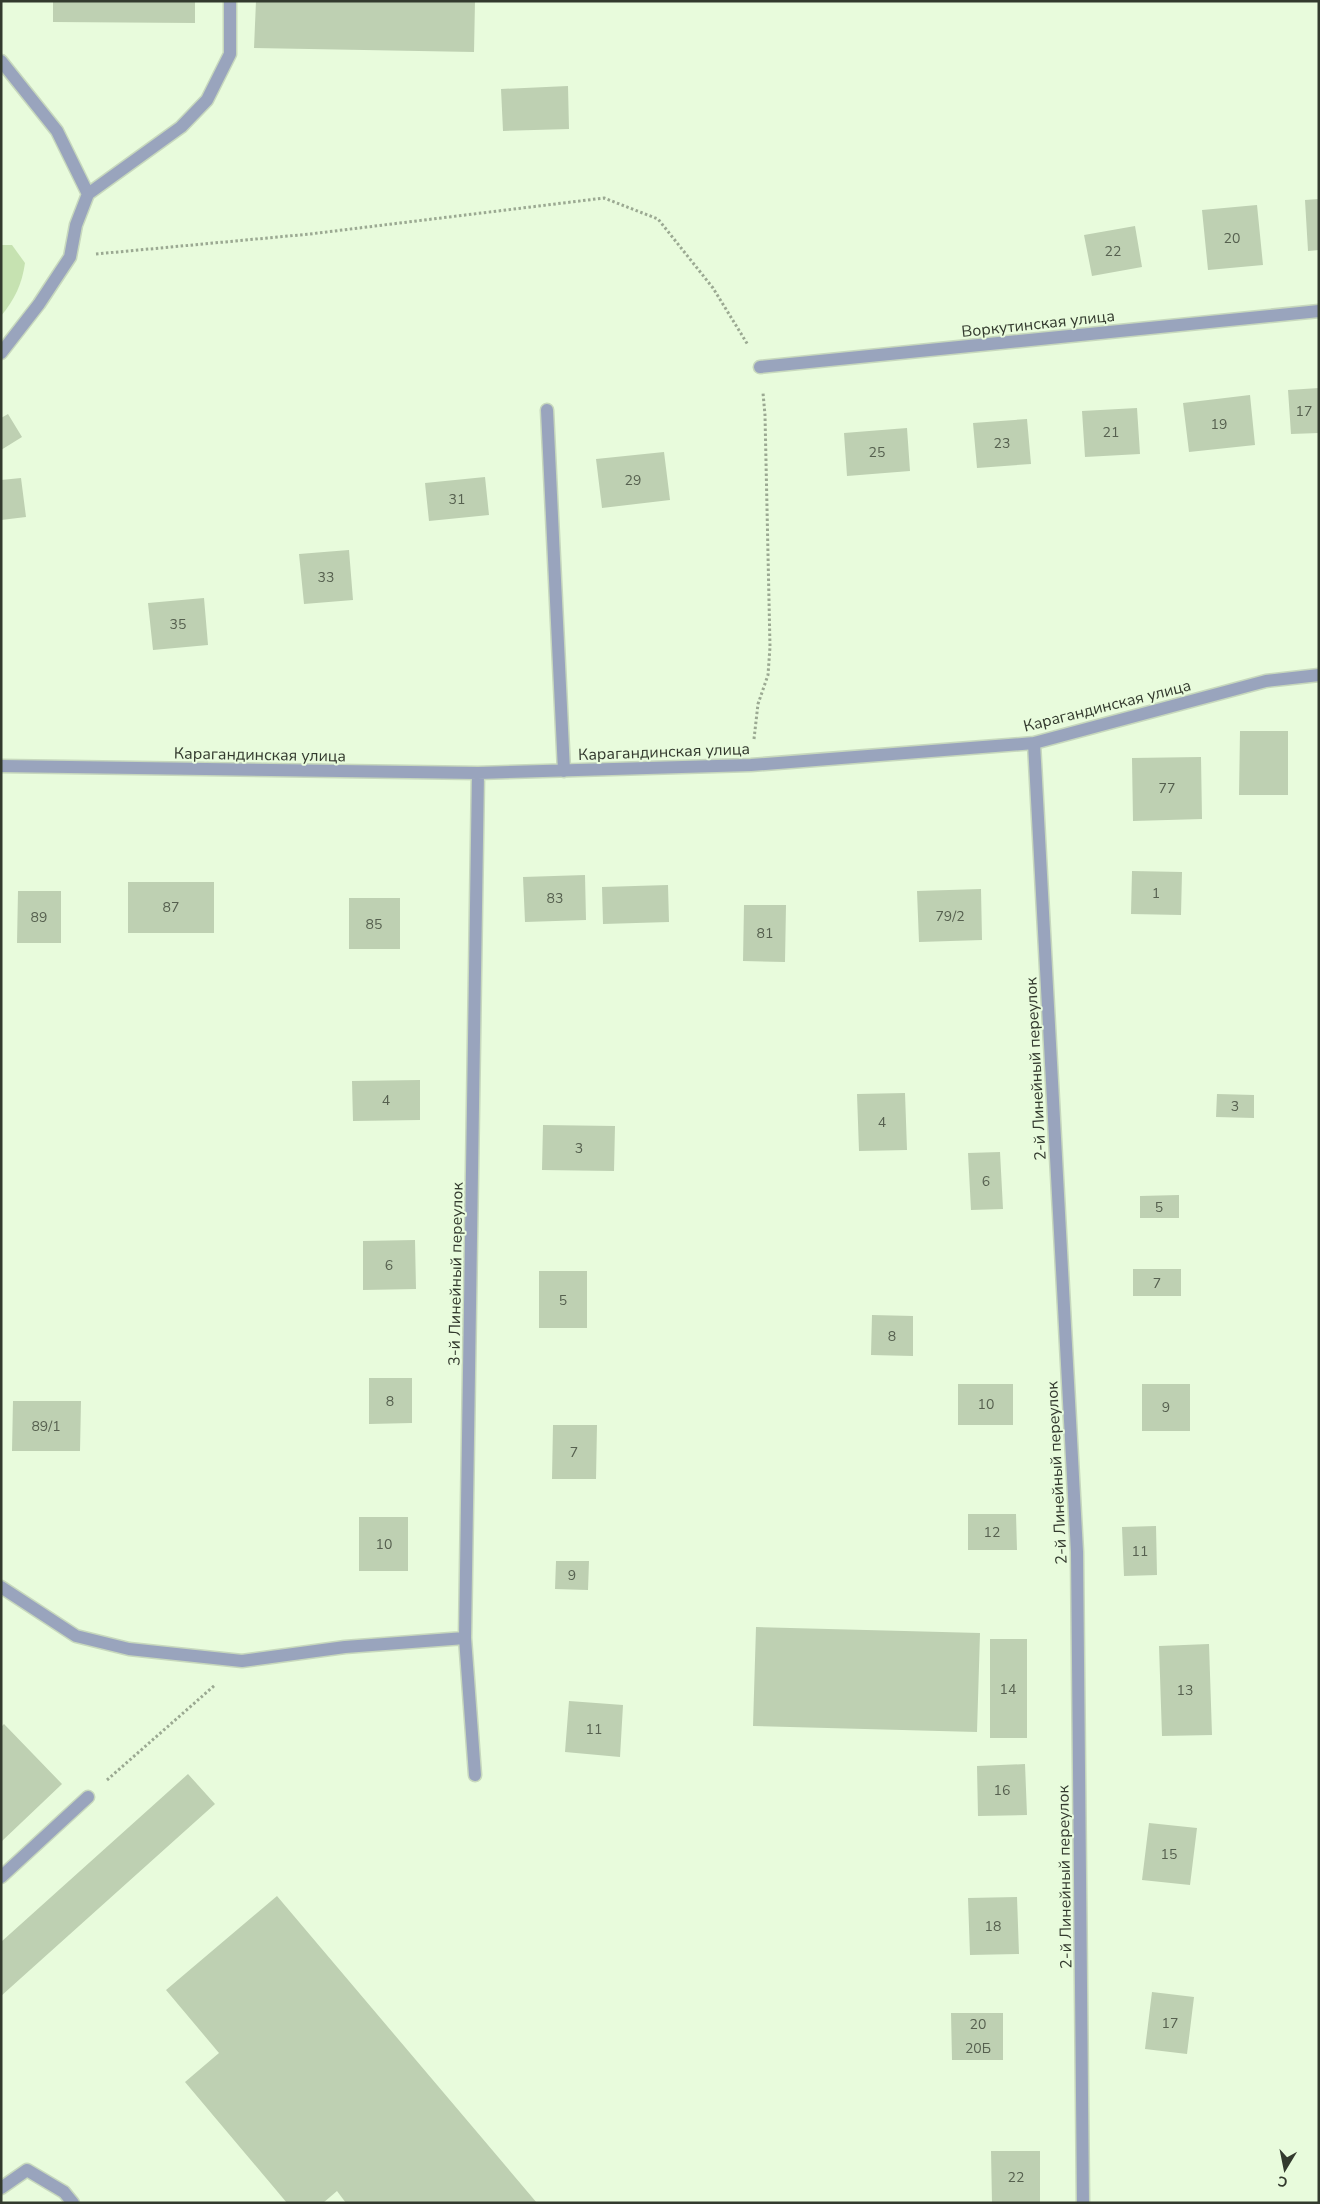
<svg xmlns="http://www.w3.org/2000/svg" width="1320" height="2204" viewBox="0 0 1320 2204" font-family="'Nunito Sans',sans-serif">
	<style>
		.green { fill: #c6e2b1 }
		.building { fill: #bed0b2 }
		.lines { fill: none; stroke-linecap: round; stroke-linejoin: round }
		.minor-casing { stroke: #c7d8bd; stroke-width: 15 }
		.path { stroke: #9ba992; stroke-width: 3; stroke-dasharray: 2.5 2.5; stroke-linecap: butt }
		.minor { stroke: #99a4bd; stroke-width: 12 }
		.labels { text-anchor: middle; stroke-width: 4; stroke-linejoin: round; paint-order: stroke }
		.number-label { font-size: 14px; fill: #56604f }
		.street-label { font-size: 16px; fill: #333a2e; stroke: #e8fbdc }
	</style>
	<rect width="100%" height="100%" fill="#e8fbdc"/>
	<!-- green -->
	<path class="green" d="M1,245h11l13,18c-3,21 -10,36 -24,53z"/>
	<!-- building -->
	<path class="building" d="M53,1h142v22l-142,-1z
		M256,1h219l-1,51 -220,-4z
		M568,86l1,43 -66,2 -2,-42z
		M1319,199v51l-11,1 -3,-51z
		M1257,205l6,60 -55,5 -6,-60z
		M1135,226l7,41 -50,9 -8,-41z
		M1319,388v45l-28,1 -3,-44z
		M1250,395l5,50 -66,7 -6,-49z
		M1137,408l3,46 -55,3 -3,-46z
		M8,414l14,23 -21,13v-32z
		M1027,419l4,45 -54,4 -4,-45z
		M907,428l3,43 -63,5 -3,-43z
		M664,452l6,48 -68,8 -6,-49z
		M485,477l4,38 -60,6 -4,-38z
		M21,478l5,39 -25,3v-40z
		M349,550l4,50 -49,4 -5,-50z
		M204,598l4,47 -55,5 -5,-47z
		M1240,731h48v64h-49z
		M1201,757l1,62 -69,2 -1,-63z
		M1132,871l50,1 -1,43 -50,-1z
		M585,875l1,45 -61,2 -2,-45z
		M128,882h86v51h-86z
		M668,885l1,37 -66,2 -1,-37z
		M981,889l1,51 -63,2 -2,-51z
		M18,891h43v52h-44z
		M349,898h51v51h-51z
		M744,905h42l-1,57 -42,-1z
		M420,1080v40l-67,1 -1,-40z
		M905,1093l2,57 -48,1 -2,-57z
		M1217,1094l37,1v23l-38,-1z
		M543,1125l72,1 -1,45 -72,-1z
		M1000,1152l3,57 -32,1 -3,-57z
		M1179,1195v23h-39v-22z
		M415,1240l1,49 -53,1v-49z
		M1133,1269h48v27h-48z
		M539,1271h48v57h-48z
		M872,1315l41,1v40l-42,-1z
		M369,1378h43v45l-43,1z
		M958,1384h55v41h-55z
		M1142,1384h48v47h-48z
		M13,1401h68l-1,50h-68z
		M553,1425h44l-1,54h-44z
		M968,1514h48l1,36h-49z
		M359,1517h49v54h-49z
		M1156,1526l1,49 -33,1 -2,-49z
		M556,1561h33l-1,29 -33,-1z
		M756,1627l224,6 -3,99 -224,-6z
		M990,1639h37v99h-37z
		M1209,1644l3,91 -50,1 -3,-90z
		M569,1701l54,4 -3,52 -55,-5z
		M4,1724l58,60 -61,58v-115z
		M1025,1764l2,51 -49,1 -1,-50z
		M188,1774l27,30 -214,192v-54z
		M1149,1823l48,5 -7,57 -48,-5z
		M277,1896l260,307h-191l-9,-12 -14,12h-36l-102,-121 34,-29 -53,-63z
		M1017,1897l2,57 -49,1 -2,-57z
		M1152,1992l42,5 -7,57 -42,-5z
		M951,2013h52v47h-51z
		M991,2151h49v52h-48z"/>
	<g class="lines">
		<defs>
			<path id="minor" d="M1,61l56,70 31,63
				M1,353l38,-49 31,-47 6,-32 12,-31 93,-67 26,-27 23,-46v-53
				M760,367l559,-56
				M547,410l17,361
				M1034,743l43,809 6,651
				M1,766l477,7 273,-8 283,-22 232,-62 53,-6
				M1,1587l75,49 53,13 113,12 103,-14 120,-9
				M475,1775l-10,-137 13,-865
				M1,1877l87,-80
				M1,2188l26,-18 37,22 9,11"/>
		</defs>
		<!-- minor casing -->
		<use href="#minor" class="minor-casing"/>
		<!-- path -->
		<path class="path" d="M96,254l214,-20 294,-36 54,21 55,69 35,57
			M754,739l4,-35 10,-29 2,-28 -5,-232 -2,-22
			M107,1780l108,-95"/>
		<!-- minor -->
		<use href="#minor" class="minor"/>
	</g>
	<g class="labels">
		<!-- number labels -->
		<g class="number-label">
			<text x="1232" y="243">20</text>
			<text x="1113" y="256">22</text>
			<text x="1304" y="416">17</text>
			<text x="1219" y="429">19</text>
			<text x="1111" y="437">21</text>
			<text x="1002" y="448">23</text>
			<text x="877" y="457">25</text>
			<text x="633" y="485">29</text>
			<text x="457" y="504">31</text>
			<text x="326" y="582">33</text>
			<text x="178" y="629">35</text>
			<text x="1167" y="793">77</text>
			<text x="1156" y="898">1</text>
			<text x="555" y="903">83</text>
			<text x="171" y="912">87</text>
			<text x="950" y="921">79/2</text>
			<text x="39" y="922">89</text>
			<text x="374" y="929">85</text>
			<text x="765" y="938">81</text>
			<text x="386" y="1105">4</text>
			<text x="1235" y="1111">3</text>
			<text x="882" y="1127">4</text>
			<text x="579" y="1153">3</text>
			<text x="986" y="1186">6</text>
			<text x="1159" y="1212">5</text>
			<text x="389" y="1270">6</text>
			<text x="1157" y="1288">7</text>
			<text x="563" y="1305">5</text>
			<text x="892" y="1341">8</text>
			<text x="390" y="1406">8</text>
			<text x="986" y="1409">10</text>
			<text x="1166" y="1412">9</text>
			<text x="46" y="1431">89/1</text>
			<text x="574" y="1457">7</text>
			<text x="992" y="1537">12</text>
			<text x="384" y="1549">10</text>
			<text x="1140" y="1556">11</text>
			<text x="572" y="1580">9</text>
			<text x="1008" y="1694">14</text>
			<text x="1185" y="1695">13</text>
			<text x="594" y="1734">11</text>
			<text x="1002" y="1795">16</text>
			<text x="1169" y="1859">15</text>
			<text x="993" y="1931">18</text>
			<text x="1170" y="2028">17</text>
			<text x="978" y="2029">20</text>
			<text x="978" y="2053">20Б</text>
			<text x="1016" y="2182">22</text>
		</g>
		<!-- street labels -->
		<g class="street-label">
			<text transform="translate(1038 323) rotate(-6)" y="6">Воркутинская улица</text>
			<text transform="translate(1107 705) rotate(-14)" y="6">Карагандинская улица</text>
			<text transform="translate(664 751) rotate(-2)" y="6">Карагандинская улица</text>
			<text transform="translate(260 754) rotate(1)" y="6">Карагандинская улица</text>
			<text transform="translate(1035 1069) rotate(-93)" y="6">2-й Линейный переулок</text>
			<text transform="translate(455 1274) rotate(-89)" y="6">3-й Линейный переулок</text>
			<text transform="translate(1056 1473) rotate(-93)" y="6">2-й Линейный переулок</text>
			<text transform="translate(1064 1877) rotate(-91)" y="6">2-й Линейный переулок</text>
		</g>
	</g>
	<!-- border -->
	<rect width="1320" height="2204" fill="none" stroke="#333a2e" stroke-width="5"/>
	<!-- north arrow -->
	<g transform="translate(1285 2169) rotate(190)" stroke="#e8fbdc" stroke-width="4" paint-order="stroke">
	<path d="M0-4L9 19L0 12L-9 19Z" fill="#333a2e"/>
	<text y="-8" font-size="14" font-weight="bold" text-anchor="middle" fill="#333a2e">С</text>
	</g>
</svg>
